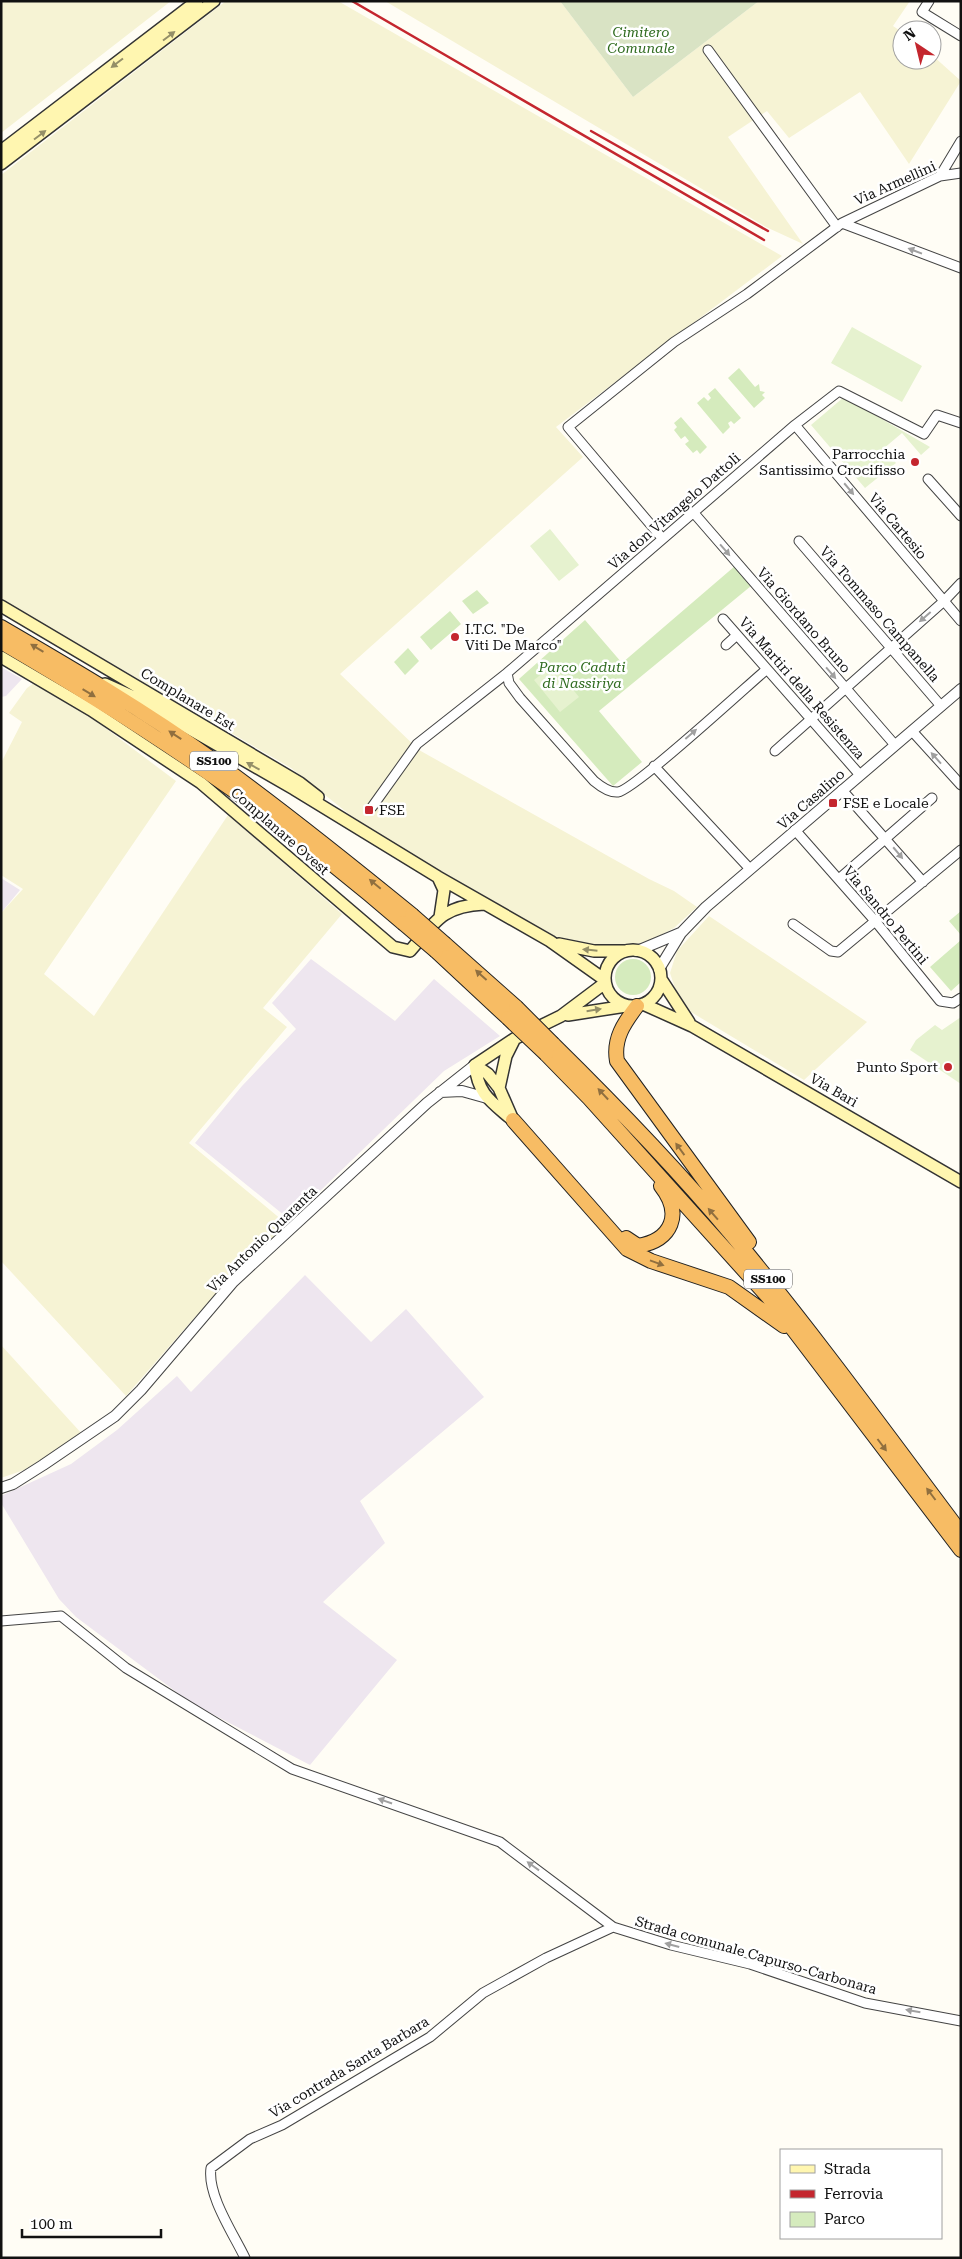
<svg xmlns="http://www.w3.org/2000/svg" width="962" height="2259" viewBox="0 0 962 2259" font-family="'Roboto Serif',serif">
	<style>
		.industrial { fill: #eee6ef }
		.farmland { fill: #f6f3d4 }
		.green { fill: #d5ebbd }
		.cemetery { fill: #d9e3c4 }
		.pitch { fill: #e6f2cf }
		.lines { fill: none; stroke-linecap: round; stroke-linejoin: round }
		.minor-casing { stroke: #444; stroke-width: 11 }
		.tertiary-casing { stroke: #444; stroke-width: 12 }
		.secondary-casing { stroke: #333; stroke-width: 14 }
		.trunk-casing { stroke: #222; stroke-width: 16 }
		.minor { stroke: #fff; stroke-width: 9 }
		.tertiary { stroke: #fff; stroke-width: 10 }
		.secondary { stroke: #fff6b0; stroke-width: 11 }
		.trunk { stroke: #f7bc64; stroke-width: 14 }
		.rail { stroke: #c4262e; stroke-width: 2.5 }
		.trunk-bridge-casing { stroke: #222; stroke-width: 16; stroke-linecap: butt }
		.trunk-bridge { stroke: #f7bc64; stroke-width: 14 }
		.oneway { fill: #948f68 }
		.oneway2 { fill: #a0a0a0 }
		.oneway3 { fill: #906f3f }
		.poi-dot { fill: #c4262e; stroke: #fff; stroke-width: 2 }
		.labels { text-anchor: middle; stroke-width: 5; stroke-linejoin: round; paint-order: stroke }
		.shield { fill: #fff; stroke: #585858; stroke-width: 1 }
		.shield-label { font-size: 12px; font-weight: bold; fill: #111 }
		.park-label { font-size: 14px; font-style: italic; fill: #2f6b1f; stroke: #fff }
		.street-label { font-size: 14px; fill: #111; stroke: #fff }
		.poi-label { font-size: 14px; fill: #111; stroke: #fff; text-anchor: start }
	</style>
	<rect width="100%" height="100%" fill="#fffdf5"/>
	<!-- industrial -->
	<path class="industrial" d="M1,667l21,12 -16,17 -5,1z
		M1,878l19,12 -19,23z
		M311,959l84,62 39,-42 66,57 -56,35 -154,149 -95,-77 47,-57 54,-57 -24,-26z
		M305,1275l66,67 35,-33 78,88 -124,104 25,42 -62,59 74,58 -87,105 -119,-62 -115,-86 -17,-18 -58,-96v-7l70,-32 46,-34 60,-54 14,16z"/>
	<!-- farmland -->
	<path class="farmland" d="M1,1h170l-170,132z
		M226,1h112l444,255 -226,171 27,30 -243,217 79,76 230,129 25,12 23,16 -23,21 -17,9 -16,6 -27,5 -27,-3 -35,-8 -164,-95 -24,-16 -73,-58 -290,-169v-424z
		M385,1h175l73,96 126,-96h151l-17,25 9,6v28h30v-5l29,26 -52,83 -49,-72 -71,46 -22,-27 -39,26 75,107 -37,-17z
		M34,683l8,1 46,31 88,66 -132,193 50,42 134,-201 114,99 -79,94 24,19 -98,116 99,82 -93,92 -69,79 -125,-135v-348l22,-24 -22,-14v-112l21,-41 -13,-9 18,-25z
		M709,916l158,106 -63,58 -113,-68 -14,-18 -7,-21 7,-22z
		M1,1345l82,90 -59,35 -23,8z"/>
	<!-- green -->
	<path class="green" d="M739,368l16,19 4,-3 1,7 5,1 -3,3 3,3 -11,10 -26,-30z
		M715,388l26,30 -7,6 -3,-3 -3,2 2,4 -7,7 -26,-31 7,-6 4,4 3,-3 -3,-4z
		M681,417l26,30 -7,7 -3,-4 -4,3 -8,-9 4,-3 -4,-5 -4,3 -7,-9 3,-3 -3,-4z
		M735,566l16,20 -152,125 43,51 -29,24 -94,-107 66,-59 37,43z
		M477,590l12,13 -16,11 -11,-13z
		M450,611l11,13 -30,26 -11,-13z
		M408,648l11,13 -14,14 -11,-13z
		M961,911v24l-12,-14z
		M961,940v42l-10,9 -21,-24z
		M615 977a18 18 0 1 1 36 0a18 18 0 1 1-36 0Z"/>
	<!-- cemetery -->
	<path class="cemetery" d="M560,1h199l-126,96z"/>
	<!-- pitch -->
	<path class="pitch" d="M852,327l70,39 -20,36 -71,-39z
		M844,397l86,50 -9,8 -19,-22 -19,16 13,14 -31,25 -54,-63z
		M550,529l29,36 -20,16 -29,-35z
		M553,665l26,32 -19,15 -26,-32z
		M961,1017v67l-51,-34 6,-10 19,-15 7,5z"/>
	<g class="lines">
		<defs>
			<path id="minor" d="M929,1l-7,11 39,24
				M708,50l129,177
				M940,176l21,-35
				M842,223l119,45
				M795,425l166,196
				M928,479l33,37
				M693,512l202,233
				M662,538l-94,-111 106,-85 73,-48 95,-71 98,-47 21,-3
				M799,541l142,165
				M723,619l137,156
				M726,645l11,-10
				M507,673l2,10 11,15 74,83c6,5 15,12 24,11 16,-2 128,-105 149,-123
				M912,731l49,54
				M775,751l169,-150 17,-18
				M654,766l96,103
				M842,790l81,92
				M372,807l45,-63 90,-71 288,-248 44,-34 85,43 13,-19 24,8
				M795,830l81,92 64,79 13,2 8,-5
				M839,879l93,-81
				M793,924l38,27 7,1 123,-102
				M1,1621l60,-5 65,52 166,101 208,73 113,85 58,18 79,19 115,39 96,18
				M245,2258c-12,-25 -38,-63 -34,-90l39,-29 32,-14 148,-88 53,-44 63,-35 67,-31"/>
			<path id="tertiary" d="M637,951l43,-18
				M659,969l22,-36 25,-26 255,-218
				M440,1092l22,-1 25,7
				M1,1488l12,-4 30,-19 72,-49 26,-26 92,-108 194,-179 48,-38"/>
			<path id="secondary" d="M1,151l196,-150
				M1,164l213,-163
				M1,606l299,177 18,14
				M1,657l90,53 110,73 192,164 17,4c25,-29 32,-45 74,-47
				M105,684l31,14 158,91 144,88 112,64 55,39
				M438,877l6,13 -4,27
				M559,944l35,7h31
				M605 978a28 28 0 1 1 56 0a28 28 0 1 1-56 0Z
				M661,979l28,43
				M643,1004l49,22 269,156
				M568,1015l58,-9
				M475,1065l39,-26 47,-23 44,-33
				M475,1065c3,28 14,35 34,52
				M475,1065l13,9 11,14
				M513,1120l-14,-32 7,-32 8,-16"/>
			<path id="trunk" d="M1,627c72,42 144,84 212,133 68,49 134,102 199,155
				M1,642c142,83 278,173 402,281
				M445,944l71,63
				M436,951l72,67
				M637,1006c-13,17 -24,33 -20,55l132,181
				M553,1044c62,61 123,124 179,191 80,96 154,198 229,298
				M546,1054l43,44 181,201 191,251
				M513,1120l114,129 24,12 78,26 55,39
				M626,1238l12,8c34,-6 45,-32 23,-60"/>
		</defs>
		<!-- minor casing -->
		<use href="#minor" class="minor-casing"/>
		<!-- tertiary casing -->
		<use href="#tertiary" class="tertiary-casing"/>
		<!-- secondary casing -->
		<use href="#secondary" class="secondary-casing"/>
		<!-- trunk casing -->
		<use href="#trunk" class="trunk-casing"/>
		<!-- minor -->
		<use href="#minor" class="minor"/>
		<!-- tertiary -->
		<use href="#tertiary" class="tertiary"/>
		<!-- secondary -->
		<use href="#secondary" class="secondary"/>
		<!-- trunk -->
		<use href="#trunk" class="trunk"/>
		<!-- rail -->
		<path class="rail" d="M352,1l412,239
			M591,131l177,100"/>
		<defs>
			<path id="trunk-bridge" d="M412,915l33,29
				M403,923l33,28
				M516,1007l37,37
				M508,1018l38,36"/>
		</defs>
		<!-- trunk-bridge casing -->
		<use href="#trunk-bridge" class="trunk-bridge-casing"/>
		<!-- trunk-bridge -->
		<use href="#trunk-bridge" class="trunk-bridge"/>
	</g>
	<!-- one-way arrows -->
	<defs><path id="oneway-solid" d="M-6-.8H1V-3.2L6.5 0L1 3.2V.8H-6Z" transform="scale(1.25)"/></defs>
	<g class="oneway">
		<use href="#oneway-solid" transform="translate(169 36) rotate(-37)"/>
		<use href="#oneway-solid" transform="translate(117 63) rotate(143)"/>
		<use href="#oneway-solid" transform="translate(40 135) rotate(-37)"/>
		<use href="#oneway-solid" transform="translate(253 766) rotate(-151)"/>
		<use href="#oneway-solid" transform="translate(590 950) rotate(-174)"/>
		<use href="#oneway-solid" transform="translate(594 1010) rotate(-9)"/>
	</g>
	<g class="oneway2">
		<use href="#oneway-solid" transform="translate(915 251) rotate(-159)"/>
		<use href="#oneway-solid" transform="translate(849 489) rotate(50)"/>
		<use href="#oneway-solid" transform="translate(725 550) rotate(49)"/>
		<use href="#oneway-solid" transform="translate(925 617) rotate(139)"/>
		<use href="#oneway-solid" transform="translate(831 673) rotate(49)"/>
		<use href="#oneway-solid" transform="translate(691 734) rotate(-41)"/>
		<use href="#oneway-solid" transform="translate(936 758) rotate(-132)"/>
		<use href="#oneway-solid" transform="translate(898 853) rotate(50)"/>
		<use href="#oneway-solid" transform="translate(385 1801) rotate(-161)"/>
		<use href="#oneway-solid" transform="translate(533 1866) rotate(-144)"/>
		<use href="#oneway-solid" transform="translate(672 1945) rotate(-165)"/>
		<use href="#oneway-solid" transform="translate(913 2011) rotate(-170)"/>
	</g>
	<g class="oneway3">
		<use href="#oneway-solid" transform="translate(37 648) rotate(-149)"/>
		<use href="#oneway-solid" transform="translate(89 693) rotate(31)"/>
		<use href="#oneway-solid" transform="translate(175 735) rotate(-147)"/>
		<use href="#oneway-solid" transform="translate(375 884) rotate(-140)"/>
		<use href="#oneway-solid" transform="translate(481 975) rotate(-138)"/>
		<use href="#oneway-solid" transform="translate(603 1094) rotate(-133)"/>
		<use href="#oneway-solid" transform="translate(680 1149) rotate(-126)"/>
		<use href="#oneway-solid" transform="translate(713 1214) rotate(-131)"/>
		<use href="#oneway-solid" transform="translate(657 1263) rotate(20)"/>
		<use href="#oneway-solid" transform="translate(882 1445) rotate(53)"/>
		<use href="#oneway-solid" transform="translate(931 1494) rotate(-127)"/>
	</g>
	<!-- markers -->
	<g class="poi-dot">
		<circle cx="915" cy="462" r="5"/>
		<circle cx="455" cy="637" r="5"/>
		<rect x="828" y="798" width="10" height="10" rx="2.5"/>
		<rect x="364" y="805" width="10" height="10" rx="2.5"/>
		<circle cx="948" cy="1067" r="5"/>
	</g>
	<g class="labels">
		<!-- shield labels -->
		<g class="shield">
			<rect x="190" y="751.5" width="48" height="19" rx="4"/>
			<rect x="744" y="1269.5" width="48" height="19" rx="4"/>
		</g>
		<g class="shield-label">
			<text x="214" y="765">SS100</text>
			<text x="768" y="1283">SS100</text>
		</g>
		<!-- park labels -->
		<g class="park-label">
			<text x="641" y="37">Cimitero<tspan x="641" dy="16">Comunale</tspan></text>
			<text x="582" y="672">Parco Caduti<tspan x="582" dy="16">di Nassiriya</tspan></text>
		</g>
		<!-- street labels -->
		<g class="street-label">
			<text transform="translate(895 183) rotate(-24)" y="5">Via Armellini</text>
			<text transform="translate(674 511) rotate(-41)" y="5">Via don Vitangelo Dattoli</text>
			<text transform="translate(898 526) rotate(50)" y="5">Via Cartesio</text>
			<text transform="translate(880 614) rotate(49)" y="5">Via Tommaso Campanella</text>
			<text transform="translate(804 620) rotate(49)" y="5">Via Giordano Bruno</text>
			<text transform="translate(802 688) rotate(49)" y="5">Via Martiri della Resistenza</text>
			<text transform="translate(188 699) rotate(31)" y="5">Complanare Est</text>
			<text transform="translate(811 799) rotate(-41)" y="5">Via Casalino</text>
			<text transform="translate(280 831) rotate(41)" y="5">Complanare Ovest</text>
			<text transform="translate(886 915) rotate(50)" y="5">Via Sandro Pertini</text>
			<text transform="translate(834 1090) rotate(30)" y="5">Via Bari</text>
			<text transform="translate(262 1239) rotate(-44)" y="5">Via Antonio Quaranta</text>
			<text transform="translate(756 1955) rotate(16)" y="5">Strada comunale Capurso-Carbonara</text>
			<text transform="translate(349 2067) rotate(-31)" y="5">Via contrada Santa Barbara</text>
		</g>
		<!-- poi labels -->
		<g class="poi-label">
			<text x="905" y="459" text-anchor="end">Parrocchia<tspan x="905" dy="16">Santissimo Crocifisso</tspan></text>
			<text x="465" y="634">I.T.C. "De<tspan x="465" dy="16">Viti De Marco"</tspan></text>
			<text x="843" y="808">FSE e Locale</text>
			<text x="379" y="815">FSE</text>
			<text x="938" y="1072" text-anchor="end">Punto Sport</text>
		</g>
	</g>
	<!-- border -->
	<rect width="962" height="2259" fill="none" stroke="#111111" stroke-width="5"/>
	<!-- legend -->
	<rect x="780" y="2149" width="162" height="90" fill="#ffffff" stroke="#a0a0a0"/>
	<rect x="790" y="2165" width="25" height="8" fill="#fff6b0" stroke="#a0a0a0"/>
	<text x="824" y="2174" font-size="15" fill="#111111">Strada</text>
	<rect x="790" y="2190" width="25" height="8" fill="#c4262e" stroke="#a0a0a0"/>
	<text x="824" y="2199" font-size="15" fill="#111111">Ferrovia</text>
	<rect x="790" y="2212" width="25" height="15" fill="#d5ebbd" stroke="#a0a0a0"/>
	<text x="824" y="2224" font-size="15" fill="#111111">Parco</text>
	<!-- north arrow -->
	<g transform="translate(917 45) rotate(325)"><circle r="24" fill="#ffffff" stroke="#a0a0a0"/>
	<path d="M0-4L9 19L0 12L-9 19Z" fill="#c4262e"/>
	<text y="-8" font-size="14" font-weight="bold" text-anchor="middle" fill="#111111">N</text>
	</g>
	<!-- scale -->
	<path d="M22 2229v8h139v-8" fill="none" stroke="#111111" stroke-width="2.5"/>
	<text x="30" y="2229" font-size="15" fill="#111111" stroke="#ffffff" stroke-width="4" paint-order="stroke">100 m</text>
</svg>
